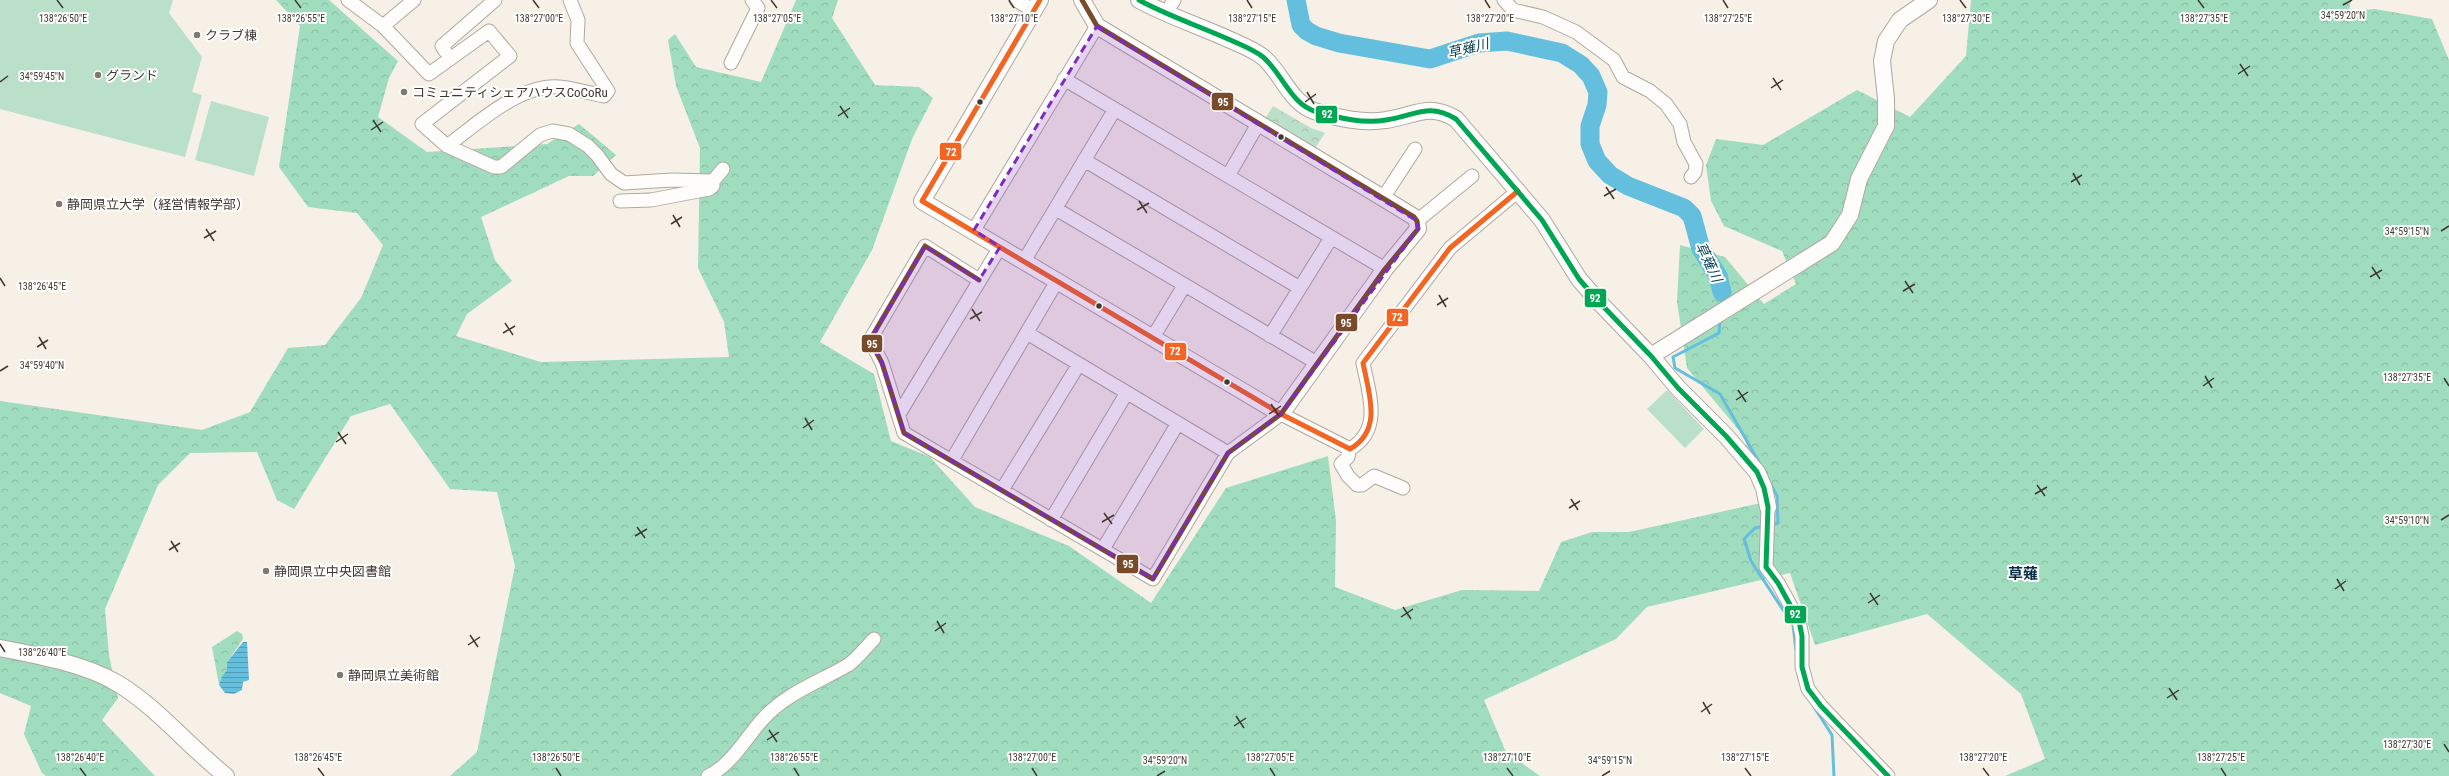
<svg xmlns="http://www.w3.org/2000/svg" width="2449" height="776" viewBox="0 0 2449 776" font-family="'Roboto Condensed','Noto Sans JP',sans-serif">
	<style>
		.green { fill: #bae0c9 }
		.forest { fill: url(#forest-crowns) }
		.park { fill: url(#park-crowns) }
		.water { fill: url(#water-rules) }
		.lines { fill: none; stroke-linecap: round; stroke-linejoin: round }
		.stream { stroke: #64bfde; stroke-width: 3 }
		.river { stroke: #64bfde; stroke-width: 19 }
		.minor-casing { stroke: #aea8a0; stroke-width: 15 }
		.tertiary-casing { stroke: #aea8a0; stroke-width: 18 }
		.minor { stroke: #fefdfb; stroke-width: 13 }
		.tertiary { stroke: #fefdfb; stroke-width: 16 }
		.bus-1-casing { stroke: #fff; stroke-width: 8 }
		.bus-2-casing { stroke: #fff; stroke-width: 8 }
		.bus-3-casing { stroke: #fff; stroke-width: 8 }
		.bus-1 { stroke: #f26522; stroke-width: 5 }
		.bus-2 { stroke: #00a651; stroke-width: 5 }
		.bus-3 { stroke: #7a4b2a; stroke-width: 5 }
		.marked { fill: #7b2cbf; fill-opacity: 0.2; stroke: #7b2cbf; stroke-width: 3; stroke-dasharray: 8 5; stroke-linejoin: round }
		.ticks { fill: none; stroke: #403930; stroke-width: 1.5 }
		.poi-dot { fill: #807970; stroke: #fff; stroke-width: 1.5 }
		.bus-dot { fill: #403930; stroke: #fff; stroke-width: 1.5 }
		.labels { text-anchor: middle; stroke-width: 4; stroke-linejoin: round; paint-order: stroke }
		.poi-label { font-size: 13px; fill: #403930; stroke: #fff; text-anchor: start }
		.water-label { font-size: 14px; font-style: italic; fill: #063d51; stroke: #fff }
		.quarter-label { font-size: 15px; font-weight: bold; fill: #0a2d46; stroke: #fff }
		.ticks-label { font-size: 10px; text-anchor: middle; fill: #403930; stroke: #fff; stroke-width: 4; stroke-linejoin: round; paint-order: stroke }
		.line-badge { stroke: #fff; stroke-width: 1.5 }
		.badge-label { font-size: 11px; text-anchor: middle; font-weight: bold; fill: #fff }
	</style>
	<defs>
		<pattern id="forest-crowns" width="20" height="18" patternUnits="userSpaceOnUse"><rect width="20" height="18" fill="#9fddbe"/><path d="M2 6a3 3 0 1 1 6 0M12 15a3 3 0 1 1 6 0" fill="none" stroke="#8abea4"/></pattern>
		<pattern id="park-crowns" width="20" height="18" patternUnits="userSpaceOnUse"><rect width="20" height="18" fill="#bae0c9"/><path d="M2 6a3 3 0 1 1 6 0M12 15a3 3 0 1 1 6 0" fill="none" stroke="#a1c1ad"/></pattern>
		<pattern id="water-rules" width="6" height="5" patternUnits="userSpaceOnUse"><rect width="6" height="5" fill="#64bfde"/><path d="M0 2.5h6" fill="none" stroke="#549cb4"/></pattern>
	</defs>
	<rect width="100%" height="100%" fill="#f7f0e6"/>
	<!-- green -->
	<path class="green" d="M0,0h173l-4,13 33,44 -10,35 10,3 -17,62 -185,-48z
		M211,101l58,16 -15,59 -59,-16z
		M1667,390l37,39 -19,19 -38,-39z"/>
	<!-- forest -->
	<path class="forest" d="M276,0h53l69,61 -9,17 -11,39 49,35 120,-8 32,-20 37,31 -23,21h-24l-88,41 14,43 17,21 -45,33 -11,22 85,26 188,-5 -5,-35 -26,-54 2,-120 -24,-62 -8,-46 7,-6 21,33 65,15 35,-82h42l-6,18 43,67 44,2 14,11 -21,41 -40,111 -52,92 54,32 17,67 39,16 45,50 94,39 82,57 75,-115 102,-32 8,65 -1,66 60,23 67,-20 77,1 22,-49 31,-10h37l132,-29h18l-2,-7 -31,-48 1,-8 -60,-72 -10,-66 3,-57 45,12 39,47 32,-20 -14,-33 -58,-25 -13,-25 -5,-36 10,-26 47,6 94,-55 53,27 56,-61 5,-56h380l-2,11 26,-2 57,10 17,41v716h-444l40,-17 -24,-65 -94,-80 -112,31 -25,-72 -143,34 -31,32 -132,61 22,52 34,24h-1090l27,-24 38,-186 -18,-74 -47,-3 -60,-85 -39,12 -57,93 -17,-9 -20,-48 -67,1 -32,32 -53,124 4,46 9,43 -16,22 53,56h-109l-4,-3 -18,-39 7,-28 -31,-13v-292l202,29 48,-18 38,-64 37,-3 36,-47 22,-53 -26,-32 -49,-6 -29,-40 21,-141z
		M237,631l5,3 1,5 -16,23v8l-5,6 -3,9 -7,-38z"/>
	<!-- park -->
	<path class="park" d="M1273,106l38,22 14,5 -11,17 -49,-31z"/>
	<!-- water -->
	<path class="water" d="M243,642h4l2,38 -6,2 -1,8 -8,4 -9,-1 -6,-8 3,-9 5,-6v-8z"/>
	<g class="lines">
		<!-- stream -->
		<path class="stream" d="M1721,305l1,-13
			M1720,319l-1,14 -46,24 2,11 45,26 40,70
			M1770,483l7,13 1,27 -7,2
			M1764,526l-9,2 -11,11 7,22 42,64 3,25
			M1814,707l18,28 2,41"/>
		<!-- river -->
		<path class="river" d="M1296,0l5,25 6,6 9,5 23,7 91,16 49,-16 28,-2 55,12 19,12 10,11 7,16 -1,13 -7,21v18l7,17 13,14 18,11 56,22 8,8 9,33 17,27 4,16"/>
		<defs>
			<path id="minor" d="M348,0l35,26 46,48 60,-43 21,25 -88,68 25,22c30,-22 72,-62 112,-59 14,1 30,6 45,9l4,-5 -31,-48 1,-23 -8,-20
				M1016,0l18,11
				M1504,0l9,10 30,7 33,15 38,28 9,17 27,14 16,13 14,20 4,18 12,22 -1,8 -4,5
				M1167,12l7,-12
				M383,26l31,-26
				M445,51l-3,-5 53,-46
				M731,63l27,-55 -6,-8
				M1064,79l321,190
				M447,146l47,21h7l39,-32 12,-4 17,3 19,12 9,9 14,19 13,9 48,-3 41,1
				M1084,160l216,128
				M1228,176l30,-52
				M1383,198l32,-49
				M620,201l31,-1 58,-11 4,-3v-5l10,-12
				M1056,209l261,154
				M1417,221l55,-45
				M974,230l123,-204
				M1024,261l91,-152
				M979,280l-54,-34 -55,94 12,23 22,70 249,146 75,-126 53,-39 69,35c33,-19 19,-55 13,-86l87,-115 68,-57
				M1027,333l201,120
				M1270,336l61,-98
				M1153,337l31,-51
				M899,414l101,-167
				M1350,449l-2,8 -7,7 7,12 9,9h5l12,-9 29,12
				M952,460l105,-179
				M1002,490l77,-126
				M1768,507l-2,60 12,16 21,38 3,15v31l6,22 13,17 67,70
				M1051,520l75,-126
				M1103,549l75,-126
				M708,776c24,-11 38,-39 55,-57 23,-26 56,-37 85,-54 9,-6 18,-18 26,-26"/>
			<path id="tertiary" d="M1040,0l-118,201 359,213 104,-145 33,-40 -1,-8 -3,-4 -31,-19 -286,-172 -15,-26
				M1139,0c27,15 60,26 89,39 11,5 25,10 35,18 20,17 27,47 54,55 22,6 47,12 69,8 29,-4 42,-18 70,-1l86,101 37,59 19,22 53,55 27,32 48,48 31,36 7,16 4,19
				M1651,356l181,-113 18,-28 9,-36 27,-53v-27l-4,-38 4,-20 14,-21 29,-20
				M0,648c36,7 85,16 117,35 40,24 72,64 109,93"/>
		</defs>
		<!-- minor casing -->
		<use href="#minor" class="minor-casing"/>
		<!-- tertiary casing -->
		<use href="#tertiary" class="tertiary-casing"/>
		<!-- minor -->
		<use href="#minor" class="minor"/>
		<!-- tertiary -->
		<use href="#tertiary" class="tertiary"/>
		<defs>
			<path id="bus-1" d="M1040,0l-118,201 359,213 69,35c33,-19 19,-55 13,-86l87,-115 68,-57"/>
			<path id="bus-2" d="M1139,0c27,15 60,26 89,39 11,5 25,10 35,18 20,17 27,47 54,55 22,6 47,12 69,8 29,-4 42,-18 70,-1l86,101 37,59 19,22 53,55 27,32 48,48 31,36 7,16 4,19 -2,60 12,16 21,38 3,15v31l6,22 13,17 67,70"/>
			<path id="bus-3" d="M979,280l-54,-34 -55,94 12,23 22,70 249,146 75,-126 53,-39 104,-145 33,-40 -1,-8 -3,-4 -317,-191 -15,-26"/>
		</defs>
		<!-- bus-1 casing -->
		<use href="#bus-1" class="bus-1-casing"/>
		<!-- bus-2 casing -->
		<use href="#bus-2" class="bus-2-casing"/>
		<!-- bus-3 casing -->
		<use href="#bus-3" class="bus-3-casing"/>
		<!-- bus-1 -->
		<use href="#bus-1" class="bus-1"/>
		<!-- bus-2 -->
		<use href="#bus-2" class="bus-2"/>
		<!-- bus-3 -->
		<use href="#bus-3" class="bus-3"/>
	</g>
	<!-- marked area -->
	<path class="marked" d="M1097,26l320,195 1,8 -137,185 -53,39 -75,126 -249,-146 -22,-70 -12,-23 55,-94 54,34 21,-33 -26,-17z"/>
	<!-- ticks -->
	<path class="ticks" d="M57,0l6,8M295,0l6,8M533,0l6,8M771,0l6,8M1009,0l5,8M1247,0l5,8M1485,0l5,8M1723,0l5,8M1960,0l6,8M2198,0l6,8M2343,5l9,-5M2240,64l8,12M2238,74l12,-8M1773,78l8,12M0,82l8,-6M1771,88l12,-8M1307,92l7,12M1305,102l11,-8M840,106l8,12M838,116l12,-8M373,120l8,12M371,130l12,-8M2073,173l7,12M2071,182l11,-7M1606,187l8,12M1604,196l12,-7M1139,201l8,12M1137,210l12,-7M673,215l7,12M671,224l11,-7M206,229l8,12M2441,231l8,-5M204,238l12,-7M2372,267l8,12M2370,277l12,-7M0,278l5,8M1905,281l8,12M1903,291l12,-7M1439,295l7,12M1437,305l11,-7M972,309l8,12M970,319l12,-7M505,323l8,12M503,333l12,-7M39,337l7,12M37,347l11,-7M0,371l8,-5M2205,376l7,12M2444,378l5,8M2203,386l11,-8M1738,390l8,12M1736,400l12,-8M1271,404l8,12M1269,414l12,-8M805,418l7,12M803,428l11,-8M338,432l8,12M336,442l12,-8M2037,485l8,11M2035,494l12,-7M1571,499l7,11M1569,508l11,-7M1104,513l8,11M2441,520l8,-5M1102,522l12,-7M637,527l8,11M635,536l12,-7M171,541l7,11M169,550l11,-7M2337,579l7,12M2335,589l11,-8M1870,593l8,12M1868,603l12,-8M1403,607l8,12M1401,617l12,-8M937,621l7,12M935,631l11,-8M470,635l8,12M0,644l5,8M468,645l12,-8M2169,688l8,12M2167,698l12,-8M1703,702l7,12M1701,712l11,-8M1236,716l8,12M1234,726l12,-8M769,730l8,12M767,740l12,-8M2444,744l5,8M80,768l6,8M318,768l6,8M556,768l5,8M794,768l5,8M1032,768l5,8M1270,768l5,8M1507,768l6,8M1745,768l6,8M1983,768l6,8M2221,768l5,8M1157,776l8,-5M1602,776l8,-5"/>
	<!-- markers -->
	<g class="poi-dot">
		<circle cx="197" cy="35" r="4"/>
		<circle cx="98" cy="75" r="4"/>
		<circle cx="404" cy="92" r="4"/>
		<circle cx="59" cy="204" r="4"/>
		<circle cx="266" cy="571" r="4"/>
		<circle cx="340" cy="675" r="4"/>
	</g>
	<g class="bus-dot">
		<circle cx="980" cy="102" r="3.5"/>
		<circle cx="1281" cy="137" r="3.5"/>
		<circle cx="1099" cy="306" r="3.5"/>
		<circle cx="1227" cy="382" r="3.5"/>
	</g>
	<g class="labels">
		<!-- poi labels -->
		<g class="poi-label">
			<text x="205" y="40">クラブ棟</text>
			<text x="106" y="80">グランド</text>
			<text x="412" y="97">コミュニティシェアハウスCoCoRu</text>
			<text x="67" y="209">静岡県立大学（経営情報学部）</text>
			<text x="274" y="576">静岡県立中央図書館</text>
			<text x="348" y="680">静岡県立美術館</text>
		</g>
		<!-- water labels -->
		<g class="water-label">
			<text transform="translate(1468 48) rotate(-14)" y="5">草薙川</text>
			<text transform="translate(1709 262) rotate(65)" y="5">草薙川</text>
		</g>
		<!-- quarter labels -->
		<g class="quarter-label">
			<text x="2023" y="579">草薙</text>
		</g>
	</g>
	<g class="ticks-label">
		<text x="2343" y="19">34°59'20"N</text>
		<text x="1966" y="22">138°27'30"E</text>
		<text x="63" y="22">138°26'50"E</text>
		<text x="301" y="22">138°26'55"E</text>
		<text x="539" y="22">138°27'00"E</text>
		<text x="777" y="22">138°27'05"E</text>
		<text x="1014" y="22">138°27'10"E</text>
		<text x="1252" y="22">138°27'15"E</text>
		<text x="1490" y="22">138°27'20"E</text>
		<text x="1728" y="22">138°27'25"E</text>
		<text x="2204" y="22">138°27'35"E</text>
		<text x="42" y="80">34°59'45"N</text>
		<text x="2407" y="235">34°59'15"N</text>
		<text x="42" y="290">138°26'45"E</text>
		<text x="42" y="369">34°59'40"N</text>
		<text x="2407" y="381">138°27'35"E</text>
		<text x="2407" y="524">34°59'10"N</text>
		<text x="42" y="656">138°26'40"E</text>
		<text x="2407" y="748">138°27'30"E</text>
		<text x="80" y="761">138°26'40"E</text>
		<text x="318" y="761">138°26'45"E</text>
		<text x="556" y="761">138°26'50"E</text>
		<text x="794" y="761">138°26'55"E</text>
		<text x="1032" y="761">138°27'00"E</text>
		<text x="1270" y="761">138°27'05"E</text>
		<text x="1507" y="761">138°27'10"E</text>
		<text x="1745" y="761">138°27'15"E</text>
		<text x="1983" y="761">138°27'20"E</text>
		<text x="2221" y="761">138°27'25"E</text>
		<text x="1165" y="764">34°59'20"N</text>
		<text x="1610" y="764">34°59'15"N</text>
	</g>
	<g class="line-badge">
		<rect x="1211" y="92" width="23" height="19" rx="4" fill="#7a4b2a"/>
		<rect x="1315" y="105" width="23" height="19" rx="4" fill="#00a651"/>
		<rect x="939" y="142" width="23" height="19" rx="4" fill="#f26522"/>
		<rect x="1584" y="288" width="23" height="20" rx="4" fill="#00a651"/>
		<rect x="1386" y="308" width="23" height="19" rx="4" fill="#f26522"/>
		<rect x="1335" y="313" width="23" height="19" rx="4" fill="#7a4b2a"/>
		<rect x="861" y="334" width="22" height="19" rx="4" fill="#7a4b2a"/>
		<rect x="1164" y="342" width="23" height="19" rx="4" fill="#f26522"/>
		<rect x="1116" y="554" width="23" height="20" rx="4" fill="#7a4b2a"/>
		<rect x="1784" y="605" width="23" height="19" rx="4" fill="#00a651"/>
	</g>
	<g class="badge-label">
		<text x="1223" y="106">95</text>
		<text x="1327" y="118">92</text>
		<text x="951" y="156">72</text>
		<text x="1595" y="302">92</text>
		<text x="1397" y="321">72</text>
		<text x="1346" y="327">95</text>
		<text x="872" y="348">95</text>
		<text x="1175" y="355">72</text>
		<text x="1128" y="568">95</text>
		<text x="1795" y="618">92</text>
	</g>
</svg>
